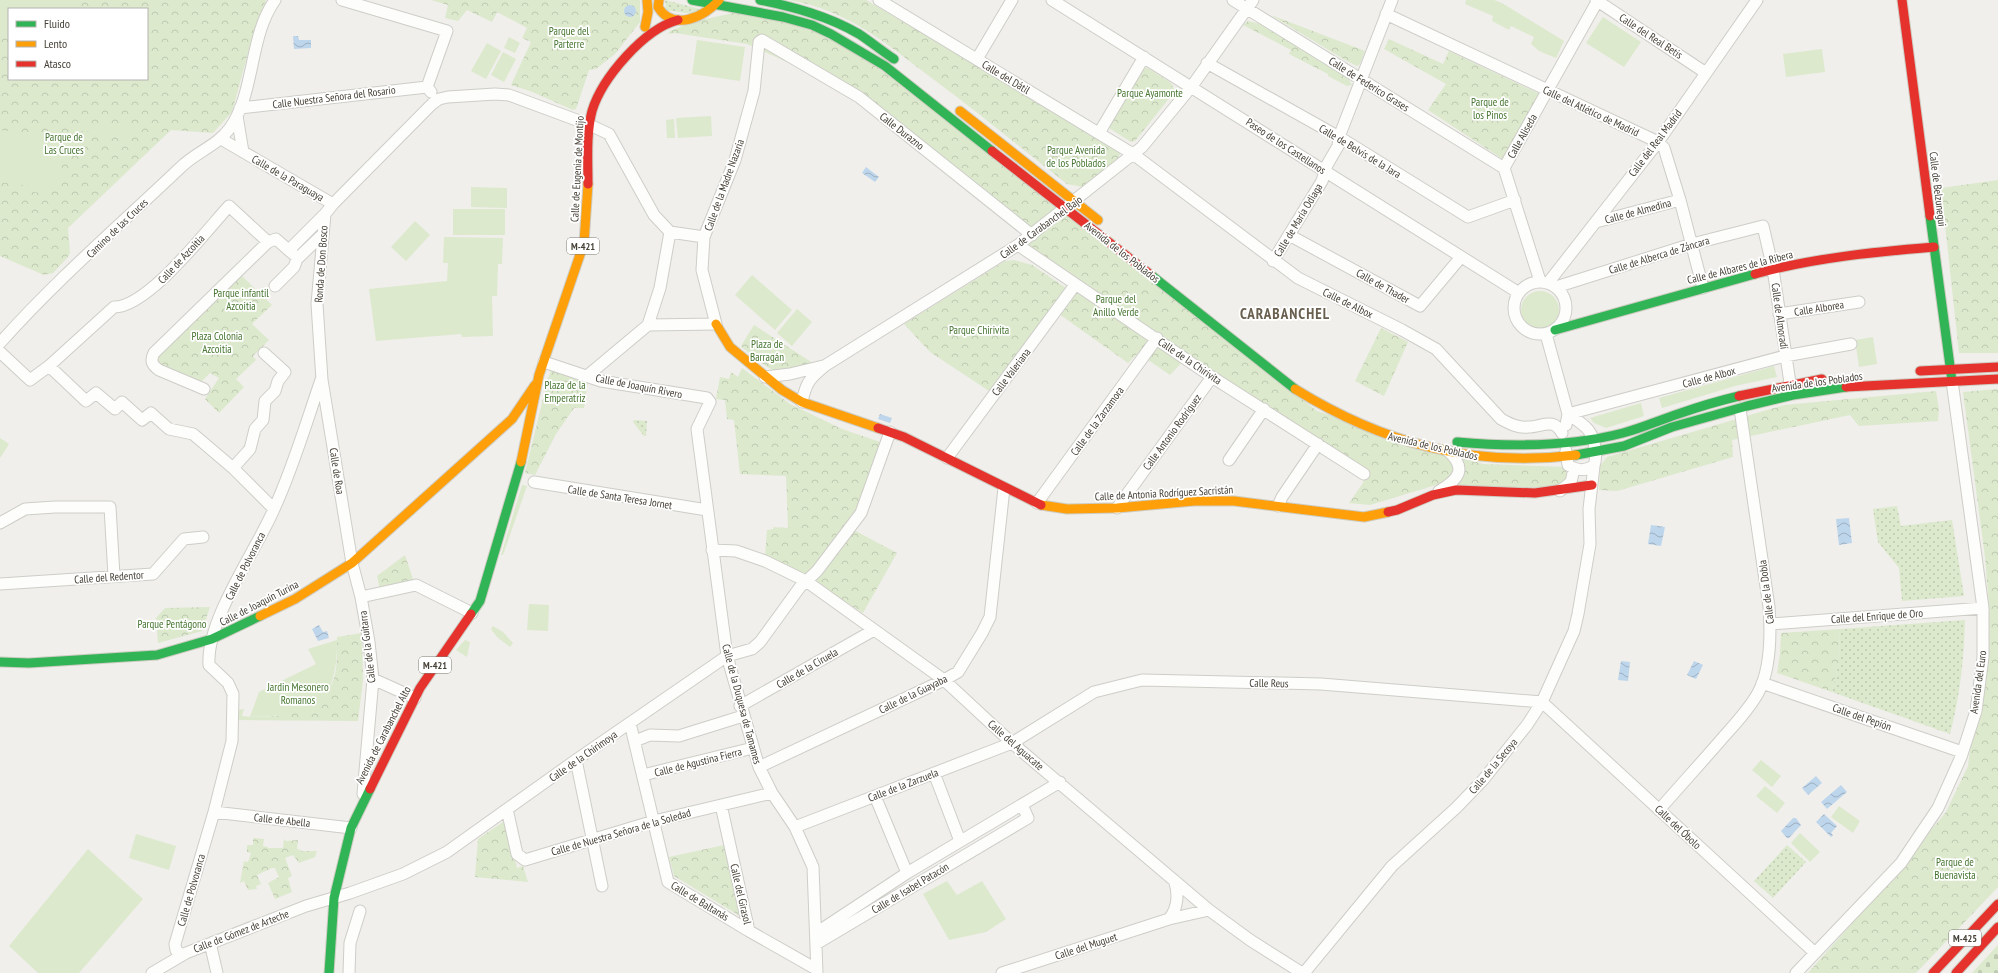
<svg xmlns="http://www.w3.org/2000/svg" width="1998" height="973" viewBox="0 0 1998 973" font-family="'PT Sans Narrow',sans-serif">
	<defs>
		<pattern id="grass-dots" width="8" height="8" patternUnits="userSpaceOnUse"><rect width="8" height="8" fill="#dce9cd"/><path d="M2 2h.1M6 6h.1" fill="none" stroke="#bec9b1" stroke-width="1.8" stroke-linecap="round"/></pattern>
		<pattern id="cemetery-stones" width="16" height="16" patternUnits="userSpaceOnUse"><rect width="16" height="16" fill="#dce9cd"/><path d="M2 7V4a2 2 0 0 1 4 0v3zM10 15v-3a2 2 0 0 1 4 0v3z" fill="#bec9b1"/></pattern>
		<pattern id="park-crowns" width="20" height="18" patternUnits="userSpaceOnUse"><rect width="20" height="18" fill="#dce9cd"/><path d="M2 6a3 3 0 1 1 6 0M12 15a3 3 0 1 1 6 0" fill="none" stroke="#bec9b1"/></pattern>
		<pattern id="water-waves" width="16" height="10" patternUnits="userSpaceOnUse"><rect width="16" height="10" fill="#bed6ec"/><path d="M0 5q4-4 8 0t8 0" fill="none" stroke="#9cafc0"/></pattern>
	</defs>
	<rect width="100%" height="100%" fill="#f0efeb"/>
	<path fill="url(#grass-dots)" d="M665,0l35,9 -7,5 -27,-4z
		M634,420l13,1 -1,15h-2l-11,-14z
		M1897,506l4,20 51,-6 12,76 -62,5 -3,-33 -21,-26 -5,-33z
		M1965,620c-1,39 -5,76 -15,114l-118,-42 7,-31 1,-32z
		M1787,845l19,17 -33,36 -19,-17z"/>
	<path fill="url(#cemetery-stones)" d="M1998,945v28h-26z"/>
	<path fill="url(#park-crowns)" fill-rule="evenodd" d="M0,0h266l-14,38 -20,74 -19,21 -42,-3 -103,98 2,25 -3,5 -14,15 -9,2 -44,-19zM9,9h138v70h-138z
		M431,0h209v22l-25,32 -19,15 -7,1 -13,39 -3,1 -43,-19 -19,-6 20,-43 -9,-4 5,-10 -30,-16 -5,10 -25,-12 -9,11 -13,-3 3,-13z
		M789,0h77l176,104 78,49 -1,4 -36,30 -16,-3c-45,-35 -88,-71 -134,-105 -48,-36 -83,-68 -144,-79z
		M737,12l77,16 73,46 430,337 166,53 82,3 3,10 -10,10 -87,1 -35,-3 -66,20 -21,-2 14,-20 3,-11 -178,-116 -18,19 -32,-22 -10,10 -69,-49 22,-28 -60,-43 7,-5 -168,-143 -113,-51 -72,-11 -7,1 2,-3 23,-9z
		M1271,15l94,36 -5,13 -3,2 -12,-6z
		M1248,21l13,3 87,54 4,7 -5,1 -19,-10v-2l-39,-20 2,-4 -48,-25z
		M1389,39l54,25 6,-13 91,43 -36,66 -76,-50 18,-26 -62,-35z
		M1145,68h3l23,15 4,8 -40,50 -4,1 -22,-14 -1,-4z
		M1998,180v173h-39l-18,-165z
		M1014,260l18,5 34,23 -77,103 -59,-39 -26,-28 101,-63z
		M241,275l31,30 -20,19 17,16 -16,16 3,4 -20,19 8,8 -25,26 -14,-14 14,-21 -9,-5 -11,11 -39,-18 -4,-5 1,-4z
		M754,325l65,42c-9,2 -19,6 -28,7 -17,2 -38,-17 -50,-28z
		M1381,328l27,14 -24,54 -29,-15z
		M742,368l48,36 52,25 44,15 -36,84 47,25 -34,60 -48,-31 -50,-25 2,-27 6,-1 1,-2 14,1 -2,-52 -46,-2 -6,-54 -7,-1 -2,-19 -9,-1 4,-22 9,2 2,-7 7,5z
		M554,370l34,10 -4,28h-10l-18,26 -21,41 -10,-2 23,-95 3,-7z
		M1998,389v498l-82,86h-108l77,-87 61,-74 22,-46 21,-159 -4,-50 -22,-165z
		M1936,391l3,18 -1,12 -79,5 -9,-11 -118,25 1,17 -116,34 -18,-1 1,-24 7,-9 177,-52z
		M405,555l9,27 -34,8 -3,-14z
		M210,607l-8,24 -44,12 -2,-25 9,-10z
		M1840,629l-1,32 -7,31 -55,-19 3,-19 1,-21z
		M362,633l1,47 -5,41 -125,-1 4,-10 7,-1 -2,7c29,4 78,-3 90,-33 6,-12 5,-32 5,-46z
		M506,820l11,48 6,-2 5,16 -53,-5 3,-38z
		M253,838l11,1 -1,7 5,1v1h15l1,-9 2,2 12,-1 -1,9 4,1v1h16l-2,6 -16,6 -6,-8 -8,3 7,18 -4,2 4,14 -17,7 -7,-16 11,-6 -4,-9h-3l-15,7 4,9 -5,2 1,3 -9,1 -4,-9 -4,2 4,-22 4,1 3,-9 -4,-1v-7h6z
		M724,845l16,71 -66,-40 -5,-19z"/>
	<path fill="#dce9cd" d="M0,0h82l-2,9h-71v27l-9,-1z
		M1466,0h28l8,3 62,38 -8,17 -17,-7 -8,-7 3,-7 -23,-11 -2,4 -17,-9 1,-5 -28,-12z
		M1603,17l38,25 -17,25 -38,-24z
		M509,37l11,6 -5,10 -11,-5z
		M697,40l48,7 -5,34 -48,-7z
		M487,43l14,8 -15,28 -15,-8z
		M1822,49l3,23 -39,5 -3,-23z
		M503,52l13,7 -12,23 -13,-7z
		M711,116l1,20 -34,2 -2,-20z
		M674,119l1,19h-8l-1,-18z
		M79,124l51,2 1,6 -5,1 -47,-2 -2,-2z
		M0,130l58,7 -1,8 5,-2 2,3 -4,37h-7l-1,6 -52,-7z
		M26,187l21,3 1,2 -8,1 -18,-3v-2z
		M471,187l36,1v20l-36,-1z
		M453,209h52v26h-52z
		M415,221l15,14 -24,26 -15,-14z
		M444,237l59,1 -1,26h-4l-1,32h-5l1,40 -31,1 -1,-3 -85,7 -7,-52 78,-8 1,-18h-5z
		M752,275l40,35 -17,20 -40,-35z
		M1521 310a19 19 0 1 1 38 0a19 19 0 1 1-38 0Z
		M797,309l15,13 -20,24 -15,-13z
		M1873,337l4,27 -18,3 -4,-27z
		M1774,366l3,11 -42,9 -73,22 -3,-10z
		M1641,403l3,13 -38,12 -12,-5 -4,-5z
		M0,438l9,6 -9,14z
		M522,485l5,1 -24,69h-2z
		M529,604l20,1 -1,26 -21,-1z
		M493,626l10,6 10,11 -3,4 -13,-10 -6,-8z
		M337,640c0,69 -25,75 -87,77l9,-25 57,-28 -8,-15z
		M465,640l5,2 -3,15 -11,-7z
		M1761,760l20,16 -9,11 -20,-17z
		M1765,786l20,17 -8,10 -21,-17z
		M1839,806l21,15 -7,12 -22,-16z
		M1800,833l20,19 -10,10 -19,-19z
		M136,834l40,12 -7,24 -40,-12z
		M88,849l55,50 -64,74h-41l-29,-27z
		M947,881l10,14 25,-14 24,38 -20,13 -37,8 -26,-46z"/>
	<path fill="url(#water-waves)" d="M624 11a6 6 0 1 1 12 0a6 6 0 1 1-12 0Z
		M293,36h5l1,4h12v8l-17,1z
		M866,167l13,10 -4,5 -13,-9z
		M880,414l12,4 -2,5 -12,-4z
		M1849,518l3,25 -13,2 -3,-26z
		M1651,525l14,2 -4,19 -13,-2z
		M319,625l4,7 4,-1 2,7 -11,3 -6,-12z
		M1621,661l9,1 -2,19 -10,-1z
		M1694,661l9,4 -7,14 -9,-4z
		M1816,776l6,7 -14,12 -6,-7z
		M1841,785l6,7 -20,17 -6,-7z
		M1824,814l13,12 -6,7 2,2 -2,2 -15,-15z
		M1793,818h3l5,7 -12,13h-2l-6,-7z"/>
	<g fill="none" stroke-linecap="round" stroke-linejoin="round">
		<g stroke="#cecdc8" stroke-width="13">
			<path id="street" d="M342,0l105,31 -20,56 4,5
				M879,0l254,154 165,124 104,52 34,19 65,70c9,5 17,9 27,8 14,0 25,-10 34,6
				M1052,0l467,293
				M1233,0l271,168
				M1596,0l110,73
				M1386,14l272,128 6,6 16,52 23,88
				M977,59l35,-59
				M1207,63l132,74 129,80 47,-17
				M240,108l187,-21
				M237,116l6,36
				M1099,133l45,-76
				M221,139l112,65
				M1596,222l84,-22
				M670,232l34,5
				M1289,235l131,71 41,-49
				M268,242l8,-3 17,15
				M1018,245l194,132 152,97
				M289,250l36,-36
				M1273,261l49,-80 5,-16 11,-19 1,-9 53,-137
				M1540,281l-36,-113 94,-168
				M1514 308a26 26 0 1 1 52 0a26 26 0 1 1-52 0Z
				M1548,283l110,-141 99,-142
				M275,286l19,-19 3,-8 25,-24
				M1556,287l136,-43 71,-18 10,43 17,114
				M1779,314l80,-12
				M648,325l68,-1 -14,-54 2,-33 31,-77 19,-69 5,-49 3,-2 97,57 173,138
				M1546,334l22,80 -2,11
				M0,343c55,-62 120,-118 181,-176 15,-15 36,-21 49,-39 25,-35 19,-92 45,-128
				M0,352l30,28 19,-14 37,35 10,-8 19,16 7,-7 20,18 9,-7 18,16 24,5 40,34 41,41
				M544,362l57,19 106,17 3,4 -13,27 30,227 32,111 13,26 23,34 18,40 4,106
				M49,366l65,-59c34,0 92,-76 115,-101l39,36 -114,111c-4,8 -2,12 5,17l45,19
				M587,376l61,-51 12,-37 10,-56
				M765,377l25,-3 33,-8
				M802,402c4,-20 8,-24 24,-37l192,-120 124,-98 50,-61 61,-86
				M1568,414l217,-58 66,-12
				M1566,451l2,14c10,6 16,6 26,1
				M947,458l128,-173
				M1229,460l35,-51
				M233,468l17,-19 5,-20 8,-9 2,-19 10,-10 3,-10 7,-9 -21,-19
				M534,482l173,28
				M1439,491c19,-11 29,-22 9,-40
				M1560,491l11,-9 3,-13
				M1037,503l120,-165
				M1278,506l4,-9 36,-53
				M1117,508l95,-131
				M0,523l25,-14 30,-2h55l4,69
				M712,550l24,1 29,10 41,20 138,99 68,63 197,167 41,30 52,33
				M0,584l153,-10 31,-35 19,-2
				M361,597l55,-12 56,28
				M1771,624l212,-16
				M373,679l42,19
				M1762,683l200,69
				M1542,702l272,250
				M740,706l134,-76
				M630,723l38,159 81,49
				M635,741l15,-6 29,1 64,-20
				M576,760l26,126
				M759,767l185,-87 14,-8 24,-39 8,-16 14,-129
				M934,773l26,68
				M643,775l110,-27
				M363,794l10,-115 -4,-37 -8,-45 -9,-34 -30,-183 -5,-76 8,-90 8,-10 99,-100 7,-5 9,-2 47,-3 14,1 81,30 19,9 45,81 16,17
				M875,796l32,77
				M721,805l28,126 67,38
				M507,809l10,45 8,6 129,-39 118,-28
				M1659,810c20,-23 41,-46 61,-69 13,-15 28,-30 38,-48 13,-24 13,-59 11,-86l-29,-198
				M214,812l137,16
				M795,827l217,-84 82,-51 48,-12 179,4 221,18
				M1169,919c9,-11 10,-26 5,-39
				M816,933l91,-60 153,-91
				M213,942l-2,5 6,26
				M816,944l212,-126 -6,-13
				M181,955l-5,-5 -1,-6 39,-132 18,-71 1,-47 -5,-11 -19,-18c-3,-45 47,-114 65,-156 19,-41 32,-86 47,-129
				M152,973l34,-20 120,-47 44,-13 53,-19 44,-22 129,-92 151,-104 25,-7 8,-7 40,-55 17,-16 44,-58 29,-81
				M349,973l1,-30 10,-32
				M1002,973l167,-54 40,-9
				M1304,973l88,-107 64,-58 27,-28 44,-55 15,-23 32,-71 4,-17 12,-70 -1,-35 5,-43c2,-6 2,-10 1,-16 -1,-20 -11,-25 -27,-36
				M1796,973l105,-110 37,-55 23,-51 15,-46 7,-54v-49l-31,-227"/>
		</g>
		<g stroke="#ceccc2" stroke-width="11">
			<path id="fast" d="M692,0l91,17 29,8 19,9 54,32 107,85
				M760,0c34,7 68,16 99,34 12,8 23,17 35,25
				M1930,216l22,165
				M1151,275l144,114
				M1555,330l200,-56
				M1457,442c56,5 112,5 166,-9 19,-5 37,-13 55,-19 20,-7 40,-13 61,-18
				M1576,455l48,-9 48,-19 75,-21 46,-11 53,-8
				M471,614l9,-13 41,-139
				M0,662l29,1 128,-8 55,-16 48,-23
				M329,973l5,-75 17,-70 19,-39"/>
		</g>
		<g stroke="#ceccc2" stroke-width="11">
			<path id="slow" d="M659,0l-1,7c15,25 47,10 61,-7
				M645,27l3,-15 -1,-12
				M960,111l138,109
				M716,324l14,23 52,43 20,12 76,26
				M1295,389c87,54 178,79 281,66
				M521,462l18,-87 45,-132 4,-59
				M1041,505l26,4 50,-1 77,-7h40l130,16 24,-5
				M260,616l35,-17 57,-36 160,-144 23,-34"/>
		</g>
		<g stroke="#ceccc2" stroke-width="11">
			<path id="jam" d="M1902,0l28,216
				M992,151l159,124
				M588,184c0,-23 -2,-50 4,-73 10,-33 52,-82 86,-91
				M1755,274c58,-16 119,-22 179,-27
				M1920,371l78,-4
				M1846,387l152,-8
				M1739,396l83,-17
				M878,428l26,9 137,68
				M1388,512l9,-2 36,-15 23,-5 79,3 57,-8
				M370,789l50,-101 51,-74
				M1933,973l65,-69
				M1956,973l42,-46"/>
		</g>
		<use href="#street" stroke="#fdfdfc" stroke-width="11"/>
		<use href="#fast" stroke="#30b455" stroke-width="9"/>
		<use href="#slow" stroke="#ff9f0a" stroke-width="9"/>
		<use href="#jam" stroke="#e5322d" stroke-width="9"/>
	</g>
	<g text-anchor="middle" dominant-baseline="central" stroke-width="3.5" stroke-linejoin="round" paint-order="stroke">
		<g fill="#fff" stroke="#7e7a73" stroke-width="1">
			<rect x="567" y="238" width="32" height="16" rx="3"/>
			<rect x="419" y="657" width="32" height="16" rx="3"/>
			<rect x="1949" y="930" width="32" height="16" rx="3"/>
		</g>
		<g font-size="10" font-weight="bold" fill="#464137">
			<text x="583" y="246">M-421</text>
			<text x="435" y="665">M-421</text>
			<text x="1965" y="938">M-425</text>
		</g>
		<g font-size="11" fill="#44742e" stroke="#fff">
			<text x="569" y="31">Parque del<tspan x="569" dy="13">Parterre</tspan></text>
			<text x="1150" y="93">Parque Ayamonte</text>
			<text x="1490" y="102">Parque de<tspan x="1490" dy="13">los Pinos</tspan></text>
			<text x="64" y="137">Parque de<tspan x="64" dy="13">Las Cruces</tspan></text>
			<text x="1076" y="150">Parque Avenida<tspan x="1076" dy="13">de los Poblados</tspan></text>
			<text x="241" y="293">Parque infantil<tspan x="241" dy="13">Azcoitia</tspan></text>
			<text x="1116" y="299">Parque del<tspan x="1116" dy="13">Anillo Verde</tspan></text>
			<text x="979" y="330">Parque Chirivita</text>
			<text x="217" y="336">Plaza Colonia<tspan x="217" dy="13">Azcoitia</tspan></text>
			<text x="767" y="344">Plaza de<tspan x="767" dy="13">Barragán</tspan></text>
			<text x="565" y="385">Plaza de la<tspan x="565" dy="13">Emperatriz</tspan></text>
			<text x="172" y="624">Parque Pentágono</text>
			<text x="298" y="687">Jardin Mesonero<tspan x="298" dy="13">Romanos</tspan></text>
			<text x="1955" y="862">Parque de<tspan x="1955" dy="13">Buenavista</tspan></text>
		</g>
		<g font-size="11" fill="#464137" stroke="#fff">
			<text transform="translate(1651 36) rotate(33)">Calle del Real Betis</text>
			<text transform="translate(1006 77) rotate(31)">Calle del Dátil</text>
			<text transform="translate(1369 84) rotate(32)">Calle de Federico Grases</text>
			<text transform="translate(334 97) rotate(-7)">Calle Nuestra Señora del Rosario</text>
			<text transform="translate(1591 111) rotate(25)">Calle del Atlético de Madrid</text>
			<text transform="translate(902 131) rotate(38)">Calle Durazno</text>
			<text transform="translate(1522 136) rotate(-61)">Calle Aliseda</text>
			<text transform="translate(1655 143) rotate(-53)">Calle del Real Madrid</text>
			<text transform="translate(1286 146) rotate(33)">Paseo de los Castellanos</text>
			<text transform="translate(1360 151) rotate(31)">Calle de Belvís de la Jara</text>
			<text transform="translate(577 169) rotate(-87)">Calle de Eugenia de Montijo</text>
			<text transform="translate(288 178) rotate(30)">Calle de la Paraguaya</text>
			<text transform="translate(724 185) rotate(-70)">Calle de la Madre Nazaria</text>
			<text transform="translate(1938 189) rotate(83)">Calle de Belzunegui</text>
			<text transform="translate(1638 211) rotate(-15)">Calle de Almedina</text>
			<text transform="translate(1298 220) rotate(-59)">Calle de María Odiaga</text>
			<text transform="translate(1041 227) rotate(-36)">Calle de Carabanchel Bajo</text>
			<text transform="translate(117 228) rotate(-44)">Camino de las Cruces</text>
			<text transform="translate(1122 252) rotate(38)">Avenida de los Poblados</text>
			<text transform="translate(1659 255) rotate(-17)">Calle de Alberca de Záncara</text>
			<text transform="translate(181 259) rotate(-47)">Calle de Azcoitia</text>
			<text transform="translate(321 264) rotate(-86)">Ronda de Don Bosco</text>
			<text transform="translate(1740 267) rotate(-14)">Calle de Albares de la Ribera</text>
			<text transform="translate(1383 286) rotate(29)">Calle de Thader</text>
			<text transform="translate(1348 303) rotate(26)">Calle de Albox</text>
			<text transform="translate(1819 308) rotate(-9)">Calle Alborea</text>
			<text transform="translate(1780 316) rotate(82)">Calle de Almoradí</text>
			<text transform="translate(1190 361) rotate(34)">Calle de la Chirivita</text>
			<text transform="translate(1011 372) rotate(-53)">Calle Valeriana</text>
			<text transform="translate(1709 377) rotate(-15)">Calle de Albox</text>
			<text transform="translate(1817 382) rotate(-8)">Avenida de los Poblados</text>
			<text transform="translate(639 386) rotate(11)">Calle de Joaquín Rivero</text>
			<text transform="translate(1097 421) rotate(-54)">Calle de la Zarzamora</text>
			<text transform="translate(1172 432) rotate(-54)">Calle Antonio Rodríguez</text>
			<text transform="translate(1433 446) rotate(13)">Avenida de los Poblados</text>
			<text transform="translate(337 471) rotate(81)">Calle de Roa</text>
			<text transform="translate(1164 493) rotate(-3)">Calle de Antonia Rodríguez Sacristán</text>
			<text transform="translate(620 497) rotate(9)">Calle de Santa Teresa Jornet</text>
			<text transform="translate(245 566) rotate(-63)">Calle de Polvoranca</text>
			<text transform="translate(109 577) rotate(-4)">Calle del Redentor</text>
			<text transform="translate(1766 592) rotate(-97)">Calle de la Dobla</text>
			<text transform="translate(259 603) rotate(-27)">Calle de Joaquín Turina</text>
			<text transform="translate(1877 616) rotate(-4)">Calle del Enrique de Oro</text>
			<text transform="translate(367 647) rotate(-97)">Calle de la Guitarra</text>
			<text transform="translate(807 668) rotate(-30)">Calle de la Ciruela</text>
			<text transform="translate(1978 682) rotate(-82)">Avenida del Euro</text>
			<text transform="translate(1269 683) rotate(1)">Calle Reus</text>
			<text transform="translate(913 694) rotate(-26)">Calle de la Guayaba</text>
			<text transform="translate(742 704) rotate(75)">Calle de la Duquesa de Tamames</text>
			<text transform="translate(1862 717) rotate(19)">Calle del Pepión</text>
			<text transform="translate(383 735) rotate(-63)">Avenida de Carabanchel Alto</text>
			<text transform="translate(1016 745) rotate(41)">Calle del Aguacate</text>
			<text transform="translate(583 756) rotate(-35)">Calle de la Chirimoya</text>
			<text transform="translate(698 762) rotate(-14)">Calle de Agustina Fierra</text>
			<text transform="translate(1493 766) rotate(-50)">Calle de la Secoya</text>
			<text transform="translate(903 785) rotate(-21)">Calle de la Zarzuela</text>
			<text transform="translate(282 820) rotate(6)">Calle de Abella</text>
			<text transform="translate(1678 827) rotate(43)">Calle del Óbolo</text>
			<text transform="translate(621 832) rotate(-16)">Calle de Nuestra Señora de la Soledad</text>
			<text transform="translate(910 888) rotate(-31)">Calle de Isabel Patacón</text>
			<text transform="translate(191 890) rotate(-74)">Calle de Polvoranca</text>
			<text transform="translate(741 894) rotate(77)">Calle del Girasol</text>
			<text transform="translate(700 901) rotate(31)">Calle de Baltanás</text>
			<text transform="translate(241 931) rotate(-21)">Calle de Gómez de Arteche</text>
			<text transform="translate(1086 946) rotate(-18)">Calle del Muguet</text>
		</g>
		<g font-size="15" font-weight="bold" letter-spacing="1" fill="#685f4f" stroke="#fff">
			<text x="1285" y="313">CARABANCHEL</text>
		</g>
	</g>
	<rect x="8" y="8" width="140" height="72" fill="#ffffff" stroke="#b5b3af"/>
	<rect x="16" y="21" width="20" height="6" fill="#30b455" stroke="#b5b3af"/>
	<text x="44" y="28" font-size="12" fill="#464137">Fluido</text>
	<rect x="16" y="41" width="20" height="6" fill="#ff9f0a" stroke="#b5b3af"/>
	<text x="44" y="48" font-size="12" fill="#464137">Lento</text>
	<rect x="16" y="61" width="20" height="6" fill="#e5322d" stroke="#b5b3af"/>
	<text x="44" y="68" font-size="12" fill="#464137">Atasco</text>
</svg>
